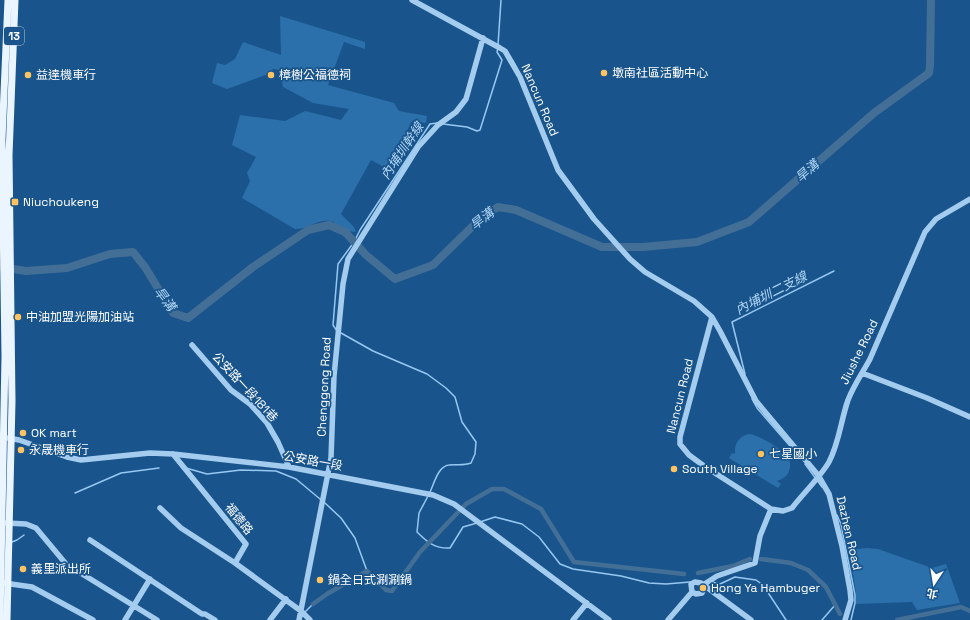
<svg xmlns="http://www.w3.org/2000/svg" width="970" height="620" viewBox="0 0 970 620" font-family="'Space Grotesk','Noto Sans TC',sans-serif">
	<rect width="100%" height="100%" fill="#19558c"/>
	<path fill="#2b6fab" d="M280,16l85,26v7l-21,-7 -16,43 66,18 5,8 28,5 -1,7 -15,-1 -5,11 1,18 -14,21 -22,-12 -30,54 13,13 2,5 -19,-2 -3,-8c-17,-5 -23,8 -39,7l-53,-31 8,-17 -3,-8 9,-16 -24,-12 8,-30 45,6 20,-10 36,9 8,-11 -36,-6 -30,-16 -3,-17 -7,-1 -2,4 -44,16 -15,-6 5,-20 8,2 10,-6 8,-17 38,13z
		M749,434c10,1 35,16 40,25 2,4 1,9 0,12 -2,6 -7,8 -12,10l4,3 -3,4 -49,-30 3,-5 3,1c-1,-10 4,-18 14,-20z
		M867,548l11,1 54,19 14,-4 14,39 -43,7 -5,-8 -56,2v-11l-7,-43z"/>
	<g fill="none" stroke-linecap="round" stroke-linejoin="round">
		<path stroke="#97c8f1" stroke-width="1.5" d="M498,45l3,-45
			M443,124l24,3 10,4 3,-1 22,-70 -5,-8 1,-4
			M337,331l-4,-6 5,-61 16,-22 6,-12 70,-106 7,-1
			M341,333l32,18 54,23 19,14 9,9 7,25 14,20 -1,12 -4,9c-8,3 -14,1 -22,2 -11,1 -15,19 -19,27
			M745,374l-13,-52 102,-51
			M752,399l5,9 39,45
			M805,464l17,23
			M186,468l21,6 34,-4 35,1 20,8 24,20
			M75,493l46,-20 38,-5
			M428,496l-9,17 -2,19c10,10 18,17 33,16l13,-21 14,-4
			M325,503l16,15 14,20 12,33
			M837,515l4,9 14,71v8l-4,17
			M480,522l15,-5 27,7 17,13 21,27 13,5 48,7 28,7 17,1 24,-2
			M12,542l5,-2 7,-5
			M712,582l8,2 15,-7 21,3 7,5 23,35
			M305,612l8,-8
			M822,620l13,-15"/>
		<path stroke="#436f96" stroke-width="4.5" d="M761,559l30,4 17,7 18,17 14,27
			M698,573l35,-7 17,-7
			M313,604l14,-10 40,-23 19,19 6,1 28,-39 46,-48 26,-15h12l37,20 33,53 110,12
			M897,620l64,-13 9,4"/>
		<path stroke="#436f96" stroke-width="8" d="M0,267l26,4 41,-3 43,-14 23,-2 12,15 28,46 15,5 65,-51 55,-37 21,-5 16,7 21,23 29,24 38,-14 48,-47 17,-11 18,3 86,37h41l54,-5 52,-20 125,-109 55,-40 1,-7 1,-66"/>
		<path stroke="#a4ccee" stroke-width="5.5" d="M412,0l88,48 5,3 7,12 8,14 38,93 36,49 36,40 15,13 49,29 18,16 -32,120v7l9,11 15,11 67,43 -11,27 -5,27 -38,13 -14,9
			M712,317l8,14 36,70 62,74 11,19 13,52 8,44 1,10 -6,20
			M192,345l39,45 19,14 17,19 11,19 11,25
			M862,373l65,25 43,19
			M8,438l11,2 48,17 14,3 69,-7 23,1 116,13 144,28 21,9 155,116
			M173,454l73,90 -11,19 66,48 9,9
			M160,508l21,20 54,35
			M771,509l12,2 9,-3c10,-13 29,-32 37,-46 10,-19 12,-42 19,-62 6,-15 15,-28 22,-41l55,-127 11,-13 34,-20
			M6,523l20,1 10,4 30,36 91,56
			M90,540l112,74h3l10,6
			M4,583l28,4 61,33
			M692,592l-1,-8 4,-2 6,1 50,37
			M692,592l4,2 6,-1 2,-5 -1,-3
			M125,620l25,-41
			M270,620l16,-21
			M299,620l32,-162 3,-82 9,-92 5,-25 70,-112 20,-22 18,-13 10,-13 17,-61
			M573,620l14,-17
			M668,620l24,-28"/>
		<path stroke="#ebf5ff" stroke-width="7" d="M0,620l5,-264 -3,-217 6,-139
			M7,620l5,-219 -3,-246 6,-155"/>
	</g>
	<g fill="#ffc461" stroke="#19558c" stroke-width="1.5">
		<circle cx="604" cy="73" r="4"/>
		<circle cx="28" cy="75" r="4"/>
		<circle cx="271" cy="75" r="4"/>
		<rect x="11" y="198" width="8" height="8" rx="2"/>
		<circle cx="18" cy="317" r="4"/>
		<circle cx="23" cy="433" r="4"/>
		<circle cx="21" cy="450" r="4"/>
		<circle cx="761" cy="454" r="4"/>
		<circle cx="674" cy="469" r="4"/>
		<circle cx="23" cy="569" r="4"/>
		<circle cx="320" cy="580" r="4"/>
		<circle cx="703" cy="588" r="4"/>
	</g>
	<g text-anchor="middle" dominant-baseline="central" stroke-width="3.5" stroke-linejoin="round" paint-order="stroke">
		<rect fill="#19558c" stroke="#baccdc" stroke-width="1" x="4" y="27" width="20" height="18" rx="3"/>
		<g font-size="11" font-weight="bold" fill="#fff">
			<text x="14" y="36">13</text>
		</g>
		<g font-size="12" fill="#fff" stroke="#19558c" text-anchor="start">
			<text x="612" y="73">墩南社區活動中心</text>
			<text x="36" y="75">益達機車行</text>
			<text x="279" y="75">樟樹公福德祠</text>
			<text x="23" y="202">Niuchoukeng</text>
			<text x="26" y="317">中油加盟光陽加油站</text>
			<text x="31" y="433">OK mart</text>
			<text x="29" y="450">永晟機車行</text>
			<text x="769" y="454">七星國小</text>
			<text x="682" y="469">South Village</text>
			<text x="31" y="569">義里派出所</text>
			<text x="328" y="580">鍋全日式涮涮鍋</text>
			<text x="711" y="588">Hong Ya Hambuger</text>
		</g>
		<g font-size="12" fill="#fff" stroke="#19558c">
			<text transform="translate(540 100) rotate(67)">Nancun Road</text>
			<text transform="translate(859 352) rotate(-64)">Jiushe Road</text>
			<text transform="translate(245 387) rotate(47)">公安路一段181巷</text>
			<text transform="translate(324 387) rotate(-87)">Chenggong Road</text>
			<text transform="translate(680 396) rotate(-76)">Nancun Road</text>
			<text transform="translate(313 461) rotate(10)">公安路一段</text>
			<text transform="translate(239 519) rotate(51)">福德路</text>
			<text transform="translate(849 533) rotate(77)">Dazhen Road</text>
		</g>
		<g font-size="13" font-style="italic" fill="#b0d6f5" stroke="#19558c">
			<text transform="translate(402 151) rotate(-56)">內埔圳幹線</text>
			<text transform="translate(807 171) rotate(-41)">旱溝</text>
			<text transform="translate(482 219) rotate(-38)">旱溝</text>
			<text transform="translate(771 293) rotate(-27)">內埔圳二支線</text>
			<text transform="translate(165 299) rotate(53)">旱溝</text>
		</g>
	</g>
	<g transform="translate(934 584) rotate(192)" stroke="#19558c" stroke-width="3" paint-order="stroke">
	<path d="M0-3L7 15L0 10L-7 15Z" fill="#ffffff"/>
	<text y="-6" font-size="11" font-weight="bold" text-anchor="middle" fill="#ffffff">北</text>
	</g>
</svg>
